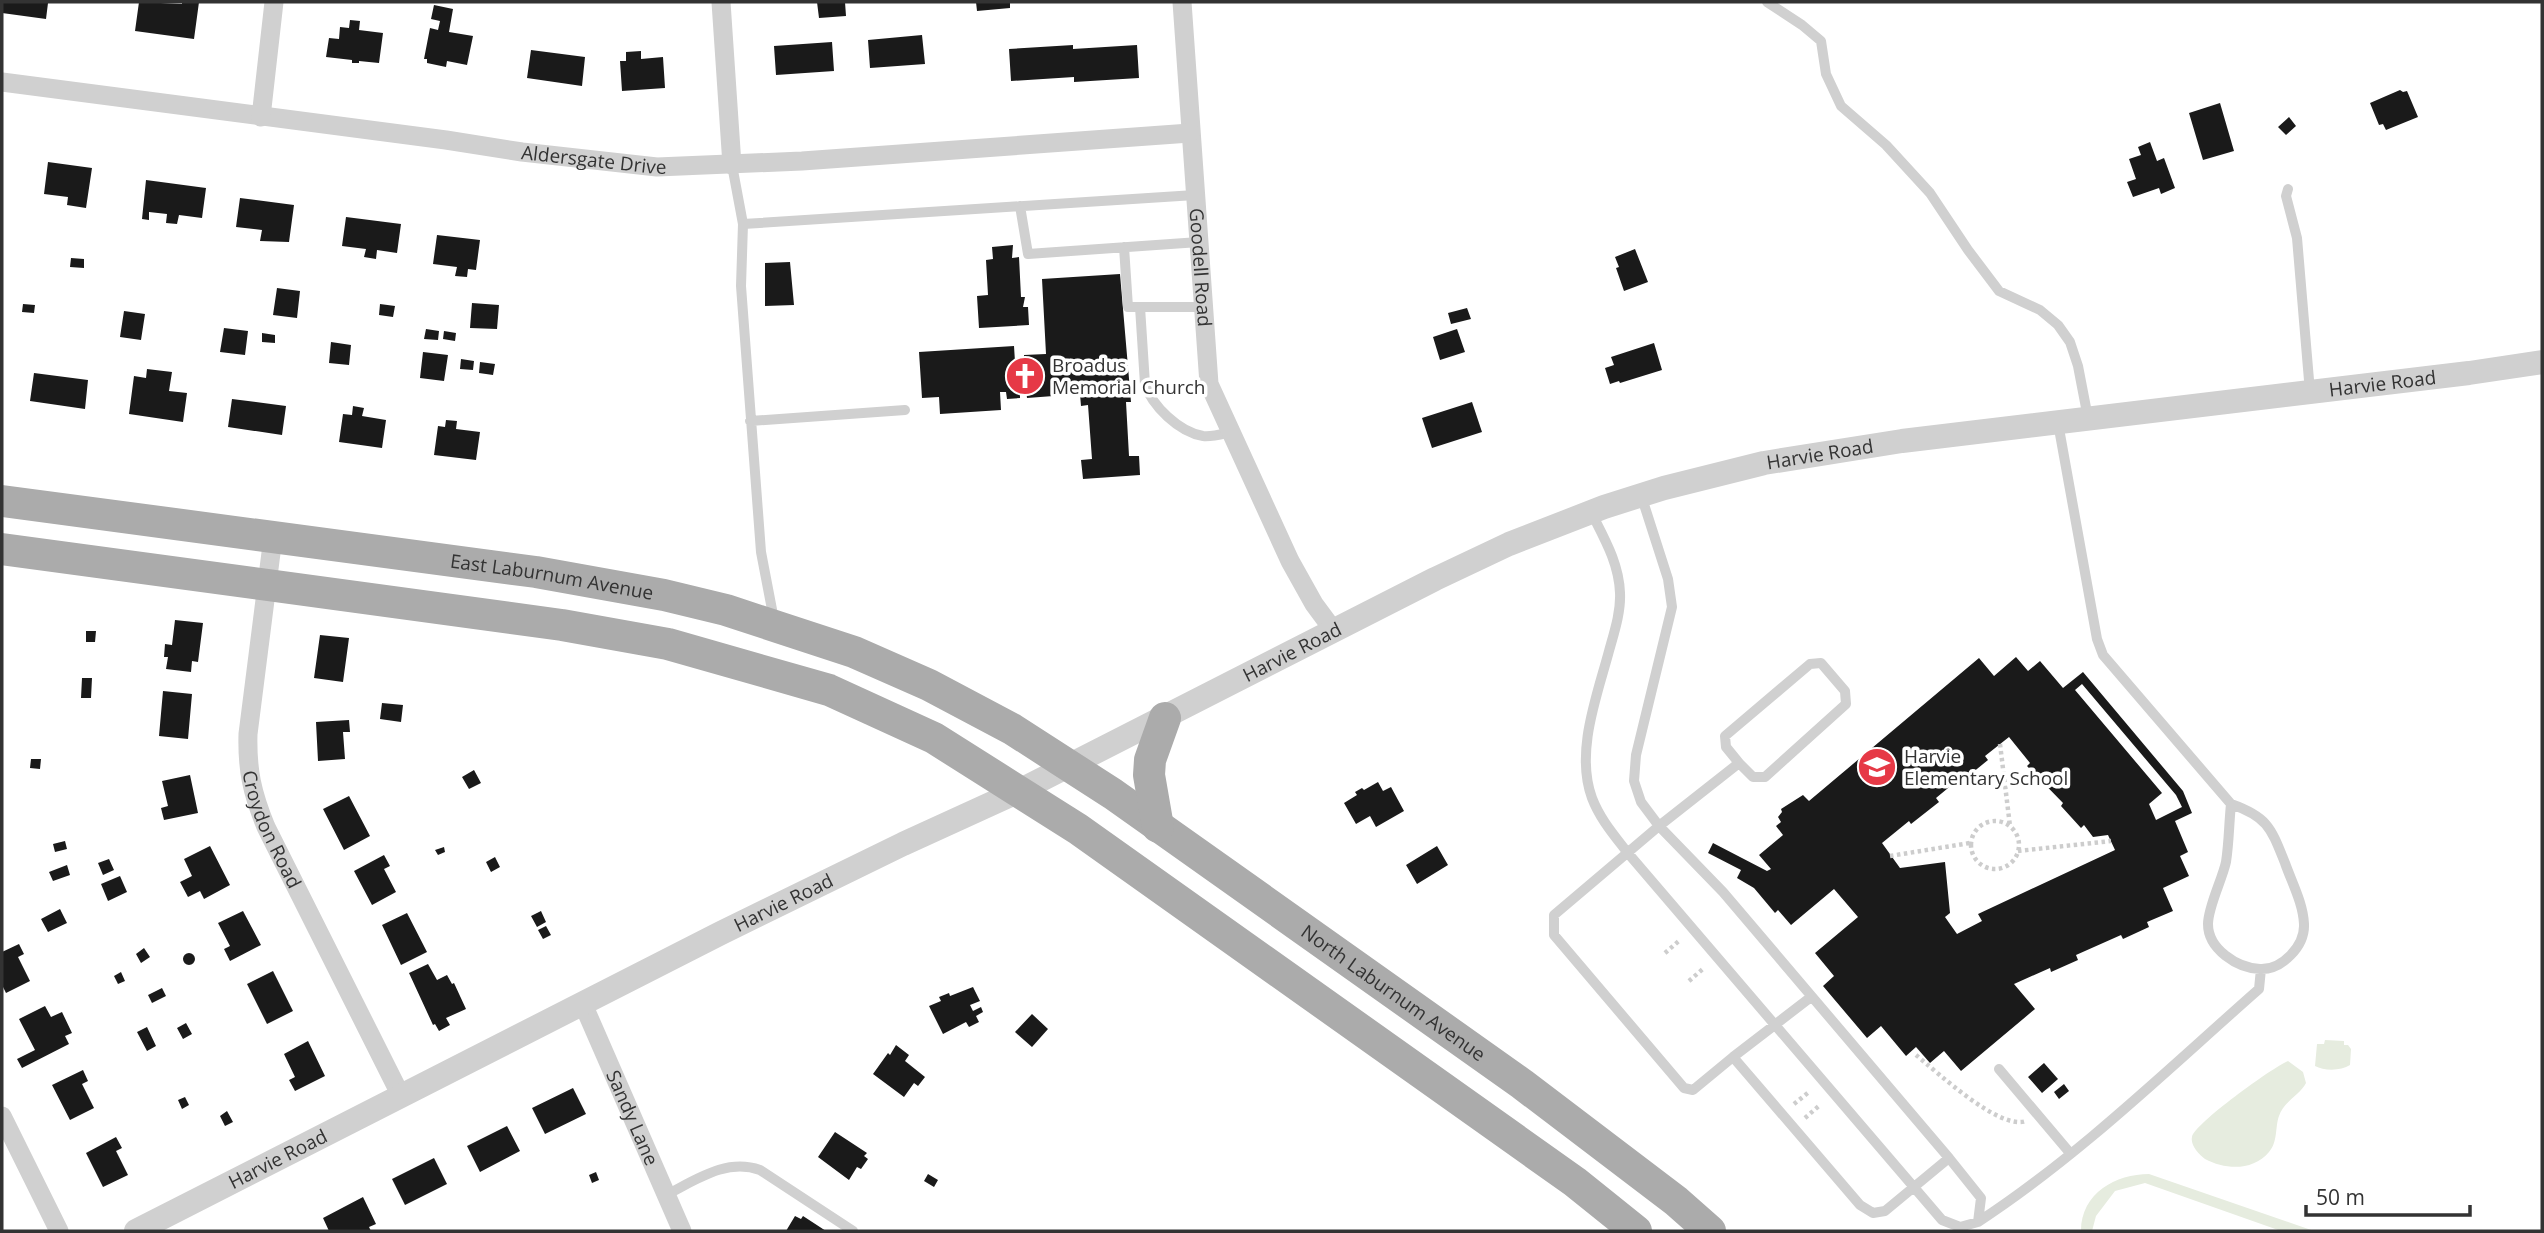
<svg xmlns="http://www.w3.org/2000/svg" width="2544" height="1233" viewBox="0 0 2544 1233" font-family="'Open Sans',sans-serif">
	<rect width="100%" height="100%" fill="#fff"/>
	<path fill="#e6ecdf" d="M2325,1040l19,1v4h4l3,4 -1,16c-9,6 -26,6 -35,1l2,-22h7z
		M2288,1061l15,11 3,11c-6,12 -22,18 -27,33 -4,11 -1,26 -10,36 -16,19 -43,18 -64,7 -6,-4 -15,-14 -13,-22 2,-13 81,-70 96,-76z
		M2149,1174l165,57h-33l-136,-48 -30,8 -19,25 -4,15h-11c0,-38 35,-57 68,-57z"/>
	<path fill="#1a1a1a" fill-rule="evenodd" d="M2,2l46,1 -2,16 -44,-6z
		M139,2l43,2v-2h17l-5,37 -59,-8z
		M817,2h28l1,14 -27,2z
		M976,2h34v6l-33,3z
		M434,5l19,4 -4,23 24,4 -6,29 -20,-4 -1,6 -19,-4v-4h-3l6,-31 8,2 2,-9 -9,-2z
		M350,20l10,1 -1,9 24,3 -4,30 -20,-2v2h-7v-3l-26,-3 3,-19 10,1 1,-12 9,1z
		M922,35l3,29 -55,4 -2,-28z
		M832,42l2,29 -58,4 -2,-29z
		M1073,45v4l64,-4 2,33 -65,4v-5l-63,4 -2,-32z
		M531,50l54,7 -3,29 -55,-8z
		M641,51v8l22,-2 2,31 -43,3 -2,-30h6v-9z
		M2400,90l3,2 4,-1 11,26 -32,13 -3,-6 -4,1 -9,-22z
		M2220,103l14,48 -31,9 -14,-47z
		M2289,117l7,9 -10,9 -8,-8z
		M2150,142l7,19 7,-3 11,30 -14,6 -2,-6 -26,9 -6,-15 9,-3 -7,-20 12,-4 -3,-8z
		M48,162l44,6 -6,40 -19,-3 1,-8 -24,-3z
		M146,180l60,8 -4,30 -23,-3 -2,9 -11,-1 1,-9 -18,-2v8l-7,-1z
		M240,198l54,7 -5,37 -29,-1 2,-11 -26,-3z
		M346,217l55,7 -4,29 -20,-3 -1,9 -12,-2 2,-8 -24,-3z
		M437,235l43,5 -4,30 -8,-1 -1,8 -12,-1 2,-9 -24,-3z
		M1013,245l-1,13 7,-1 2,40h4l-2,10h5l1,18 -50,3 -2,-32 11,-1 -2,-35 7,-1 -1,-12z
		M1635,249l13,33 -24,9 -8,-23 3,-1 -4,-10z
		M71,258l13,1v9l-14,-1z
		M790,262l4,43 -29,1v-43z
		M1120,274l11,128h-5l3,54h10l1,19 -57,4 -2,-19 11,-1 -4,-54 -7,1 -1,-12 -53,4 -1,-9 -6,1v8l-13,1 -1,-7h-6l1,18 -61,4 -1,-17 -17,1 -3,-46 95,-6 1,16h9v-7l22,-1 -4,-75z
		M277,288l23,3 -3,27 -24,-3z
		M472,303l27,2 -2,24 -27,-1z
		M23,304l12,1 -1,8 -12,-1z
		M380,304l15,2 -2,11 -14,-2z
		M1467,308l4,11 -20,5 -3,-11z
		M124,311l21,3 -4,26 -21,-3z
		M224,328l24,3 -3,24 -25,-3z
		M426,329l13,2 -1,9 -14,-1z
		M1457,329l8,23 -25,8 -7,-23z
		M444,331l12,2 -1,8 -12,-2z
		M262,333l13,2v8l-13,-1z
		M331,342l20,3 -2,20 -20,-2z
		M1654,343l8,27 -42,13 -1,-2 -9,3 -5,-16 9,-3 -3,-8z
		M423,352l25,3 -4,26 -24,-3z
		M461,359l13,2 -1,9 -13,-1z
		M480,362l15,2 -2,11 -14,-2z
		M147,369l25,3 -3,19 18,2 -4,29 -54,-8 5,-38 12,2z
		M34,373l54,7 -3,29 -55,-8z
		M232,399l54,7 -4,29 -54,-8z
		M1472,402l10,30 -50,16 -10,-30z
		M353,406l11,2 -2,8 24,4 -4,28 -43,-6 4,-28 9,1z
		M446,420l11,1 -1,8 24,3 -4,28 -42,-5 4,-29 7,1z
		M175,620l28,3 -5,39 -6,-1 -1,11 -25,-3 2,-12h-4l1,-13 7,1z
		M86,631h10l-1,11h-9z
		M320,635l29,3 -6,44 -29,-4z
		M2016,657l12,14 12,-10 23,27 20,-16 100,119 9,22 -17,8 13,31 -8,4 9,20 -26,12 10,23 -26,11 2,5 -26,12 -2,-4 -45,20 2,5 -27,12 -1,-4 -36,16 21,25 -74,62 -17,-20 -14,12 -14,-16 -10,9 -25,-30 -14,12 -44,-52 11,-10 -19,-23 43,-36 -24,-28 -43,36 -13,-15 -3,3 -21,-25 -17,-10 4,-8 -33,-17 5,-10 54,28 4,-2 -12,-14 24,-20 -7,-9 5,-4 -3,-5 4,-5 -1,-3 22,-14 6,6 170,-143 15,18zM2082,684l94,111 6,12 -26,13 -7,-16 13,-11 -87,-103zM2009,737l21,26 -3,3 36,37 -2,3 20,22 3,-3 9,12 15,-2 7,15 -137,64 4,7 -25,13 -12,-17 5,-4 -5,-51 -45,6 -18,-25 27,-22 2,3 28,-22 -3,-4 23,-19 2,3 27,-22 -3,-4z
		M82,678h10l-1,20h-10z
		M163,691l29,3 -4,45 -29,-3z
		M382,703l21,2 -2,17 -21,-3z
		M349,720l1,12h-7l2,27 -27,2 -2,-39z
		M31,759h10l-1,10 -10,-1z
		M474,770l7,13 -12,6 -7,-12z
		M190,775l8,38 -34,7 -3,-12 7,-2 -6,-25z
		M1378,782l5,9 8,-4 13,24 -28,16 -6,-11 -14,8 -12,-21 13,-8 -2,-3 7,-4 2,2z
		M349,796l21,40 -26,14 -21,-41z
		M65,841l2,8 -12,3 -2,-8z
		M210,846l20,39 -26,14 -4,-8 -12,6 -8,-15 12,-6 -8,-17z
		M1437,846l11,19 -31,19 -11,-19z
		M444,847l1,5 -7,3 -3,-5z
		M384,855l6,11 -6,3 12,23 -24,13 -18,-34z
		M495,857l5,10 -9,5 -5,-10z
		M109,859l5,11 -11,5 -5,-12z
		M67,865l3,10 -17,6 -4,-9z
		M120,876l7,16 -19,9 -7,-17z
		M60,909l7,14 -19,9 -7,-13z
		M243,911l18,34 -31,16 -6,-12 6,-3 -12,-23z
		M541,911l5,11 -9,5 -6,-11z
		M407,913l20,39 -26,13 -19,-40z
		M546,926l5,9 -8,4 -5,-9z
		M19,944l5,10 -6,3 12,24 -24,12 -4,-8v-33z
		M144,948l6,9 -9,6 -5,-9z
		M183 959a6 6 0 1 1 12 0a6 6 0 1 1-12 0Z
		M428,964l9,16 10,-5 5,9 2,-1 12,26 -20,9 4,7 -11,6 -4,-7 -2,1 -24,-52z
		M273,971l20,40 -26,13 -20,-40z
		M121,972l4,9 -7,3 -4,-8z
		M973,987l7,14 -10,4 3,6 8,-4 2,5 -7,4 3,6 -10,5 -3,-5 -23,12 -14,-28 12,-5 -2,-4 10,-4 1,3z
		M162,988l4,8 -14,7 -4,-8z
		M45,1006l6,11 11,-5 10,21 -7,3 4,8 -47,24 -5,-9 18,-9 -16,-31z
		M1032,1014l16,15 -16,18 -17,-15z
		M186,1023l6,11 -9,5 -6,-11z
		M147,1027l9,19 -9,5 -10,-19z
		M308,1041l17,35 -30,15 -6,-11 6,-3 -11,-23z
		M896,1045l13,10 -4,6 20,16 -7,9 -4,-3 -10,14 -31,-23 15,-21 2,2z
		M2044,1063l14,16 -16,14 -14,-16z
		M83,1070l5,11 -6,3 12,24 -24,12 -18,-35z
		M2064,1084l5,7 -10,8 -5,-7z
		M573,1088l13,26 -41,20 -13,-26z
		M185,1097l4,8 -7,4 -4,-9z
		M227,1111l6,11 -8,4 -5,-10z
		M507,1126l13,25 -40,21 -13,-26z
		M835,1132l32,21 -3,3 4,3 -7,10 -4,-2 -8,13 -31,-23z
		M116,1137l6,11 -6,3 12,24 -25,12 -17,-34z
		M434,1158l13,26 -42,21 -13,-26z
		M596,1172l3,8 -7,3 -3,-8z
		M928,1174l10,6 -4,7 -10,-6z
		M363,1197l13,27 -7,3 2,4h-42l-6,-13z
		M795,1216l6,3 2,-3 23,15h-40z"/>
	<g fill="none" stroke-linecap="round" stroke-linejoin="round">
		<path stroke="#cdcdcd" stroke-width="4.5" stroke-dasharray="3.5 3.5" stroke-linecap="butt" d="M2000,744l10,82
			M1971 845a24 24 0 1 1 48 0a24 24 0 1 1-48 0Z
			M2018,851l93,-10
			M1890,856l80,-13
			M1665,953l15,-13
			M1689,981l15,-13
			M1916,1055c21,17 84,76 110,66
			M1794,1104l15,-12
			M1805,1118l15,-13"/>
		<path stroke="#d0d0d0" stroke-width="10" d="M1767,2l35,23 19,16 5,33 15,32 45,39 44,48 38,57 31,41 41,19 18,15 12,17 8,24 10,52
			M732,165l11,59 -2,62 20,266 13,68
			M2288,189l-2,7 11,42 13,154
			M1020,206l8,48 171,-12
			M743,224l452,-29
			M1124,247l4,60h12
			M1204,307h-64l5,77c7,22 34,48 58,52 9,1 19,-2 28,-4
			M750,421l155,-11
			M2058,423l39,216 6,16 128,149c37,13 40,24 54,59 7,20 18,40 19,61 1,22 -22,46 -44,45 -23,-1 -52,-20 -52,-45 0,-17 14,-44 18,-62 3,-19 3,-39 5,-58
			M1591,512c13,26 28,51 29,81 1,19 -6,40 -11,58 -12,45 -34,101 -17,147 8,21 22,37 35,54l315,368 18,7 18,-5 3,-24 -32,-40 -226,-266 -64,-66 -18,-24 -7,-21 2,-26 36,-148 -4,-28 -27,-84
			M1739,763l14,14h12l81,-73 -1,-13 -24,-28 -11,1 -85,72 1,11 13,16 -80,63 -105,89v20l130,153 9,2 40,-33 127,148 13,8 12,-2 64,-53
			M1733,1057l78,-60
			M1999,1069l71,84
			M666,1195c30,-15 60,-37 94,-25l93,61
			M1978,1222c101,-66 190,-153 281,-233l2,-20"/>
		<g stroke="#d0d0d0" stroke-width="19">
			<path d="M721,2l11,163"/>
			<path id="s1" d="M1182,2l27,382 81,177 24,43 20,27"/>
			<path id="s2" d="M2,82l444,58 76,12 135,15 145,-6 388,-28"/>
			<path d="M261,117l13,-115"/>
			<path id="s3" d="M273,537l-25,197c-1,36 4,59 18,93l135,269"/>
			<path id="s4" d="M583,1004l99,227"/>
			<path d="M2,1116l57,115"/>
		</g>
		<path stroke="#d0d0d0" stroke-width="24" id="s5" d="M136,1231l585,-298 182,-89 116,-53 416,-212 74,-35 95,-37 60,-19 100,-25 138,-22 567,-68 73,-11"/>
		<g stroke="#ababab" stroke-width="32">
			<path id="s6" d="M2,501l534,71 128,23 62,15 128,42 75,33 83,44 101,65 409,290 154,117 34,30"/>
			<path d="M2,549l560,76 106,19 161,46 105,48 144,91 497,353 61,49"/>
			<path d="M1158,827l-9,-52 1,-15 15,-42"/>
		</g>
	</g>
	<defs>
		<g id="church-disc" transform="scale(2.0125)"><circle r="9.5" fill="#e63946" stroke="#fff"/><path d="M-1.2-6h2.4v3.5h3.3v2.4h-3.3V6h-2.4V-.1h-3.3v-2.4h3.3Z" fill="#fff"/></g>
		<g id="school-disc" transform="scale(2.0125)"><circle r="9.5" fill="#e63946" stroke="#fff"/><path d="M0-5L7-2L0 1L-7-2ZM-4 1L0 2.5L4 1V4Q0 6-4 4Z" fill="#fff"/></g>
	</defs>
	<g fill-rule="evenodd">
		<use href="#church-disc" x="1025" y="376"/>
		<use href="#school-disc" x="1877" y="767"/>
	</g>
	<g text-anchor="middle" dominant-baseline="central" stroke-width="7" stroke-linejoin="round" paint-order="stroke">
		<g font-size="19" fill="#333" stroke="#fff">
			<text stroke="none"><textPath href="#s2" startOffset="597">Aldersgate Drive</textPath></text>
			<text stroke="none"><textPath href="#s1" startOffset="266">Goodell Road</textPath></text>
			<text stroke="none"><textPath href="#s5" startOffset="2427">Harvie Road</textPath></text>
			<text stroke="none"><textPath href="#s5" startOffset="1860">Harvie Road</textPath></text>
			<text stroke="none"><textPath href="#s6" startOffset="555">East Laburnum Avenue</textPath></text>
			<text stroke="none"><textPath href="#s5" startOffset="1293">Harvie Road</textPath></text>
			<text stroke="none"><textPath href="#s3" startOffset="298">Croydon Road</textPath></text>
			<text stroke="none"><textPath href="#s5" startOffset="726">Harvie Road</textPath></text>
			<text stroke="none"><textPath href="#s6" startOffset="1507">North Laburnum Avenue</textPath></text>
			<text stroke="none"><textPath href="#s4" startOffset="124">Sandy Lane</textPath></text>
			<text stroke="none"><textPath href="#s5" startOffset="159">Harvie Road</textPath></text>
		</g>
		<g font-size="19" fill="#333" stroke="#fff" text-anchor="start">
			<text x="1052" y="365">Broadus<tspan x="1052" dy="22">Memorial Church</tspan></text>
			<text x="1904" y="756">Harvie<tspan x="1904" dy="22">Elementary School</tspan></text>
		</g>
	</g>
	<rect width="2544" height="1233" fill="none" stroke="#333333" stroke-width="7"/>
	<path d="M2306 1205v10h164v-10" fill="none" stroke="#333333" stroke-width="3.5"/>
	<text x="2316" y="1205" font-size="21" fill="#333333" stroke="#ffffff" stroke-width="5" paint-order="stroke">50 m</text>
</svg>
